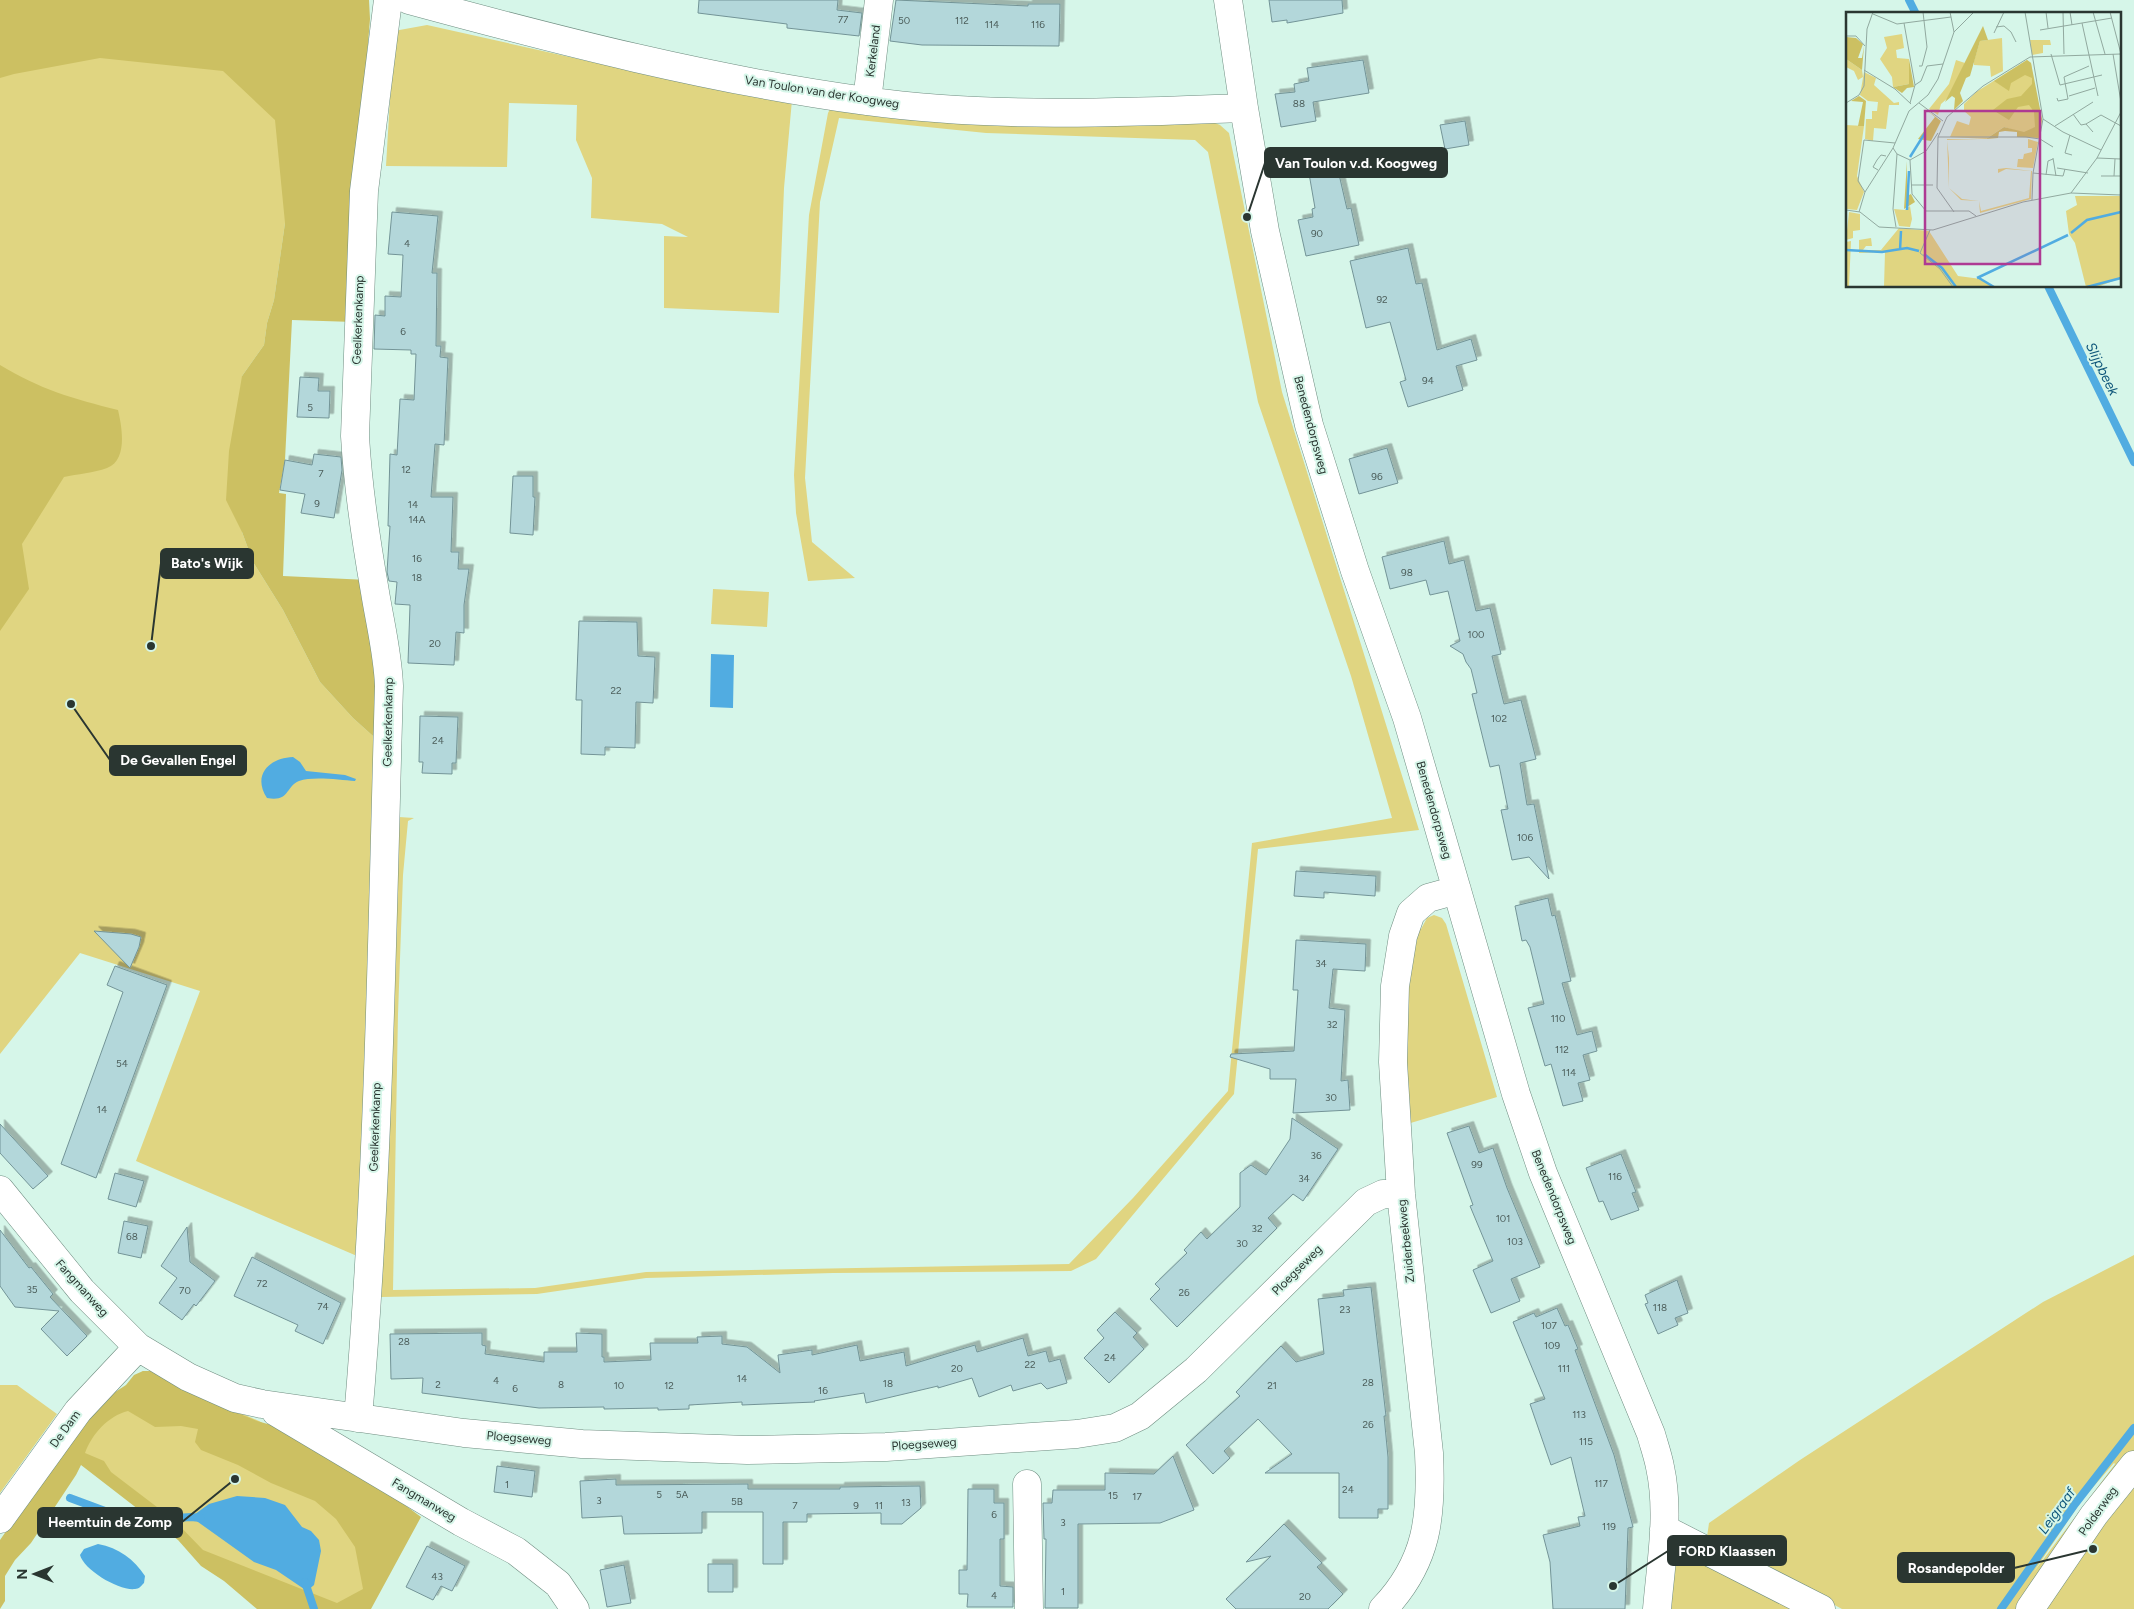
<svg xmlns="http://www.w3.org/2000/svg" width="2134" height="1609" viewBox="0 0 2134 1609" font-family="Figtree,sans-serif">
	<defs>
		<filter id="shadow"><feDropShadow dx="4.5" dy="-4.5" stdDeviation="0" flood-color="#0004"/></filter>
	</defs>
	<rect width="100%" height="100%" fill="#d6f6e9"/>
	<path fill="#e0d581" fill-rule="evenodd" d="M0,0h369l-84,223 -11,77 -7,23 -3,22 -22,31v156l11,30 30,48 37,72 33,36 30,27 -19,514 -228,-98 64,-170 -120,-38 -80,101z
		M427,25l201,45 164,30 -8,88 -5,125 -115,-5v-72l24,1 -26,-13 -71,-6 1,-40 -16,-38 1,-35 -68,-2 -2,64 -121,-1 8,-135z
		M831,107l379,14 10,4 9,8 53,259 137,438 -161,19 -24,245 -138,165 -25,12 -238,2 -187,5 -109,16 -156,3 5,-192 13,-288 15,1 -6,3 -5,54 -5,139 -5,276 142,-2 111,-16 423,-8 64,-66 95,-107 24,-248 140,-25 -41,-142 -93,-274 -50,-250 -13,-12 -209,-7 -147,-15 -19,84 -15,276 7,64 43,36 -47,3 -12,-68 -2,-38 15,-260 19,-102z
		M713,589l56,3 -2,35 -56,-3z
		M1434,915l8,3 4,6 51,173 -93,28 -1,-118 12,-80 6,2 6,-11z
		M2134,1255v354h-292l-135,-72 2,-14 91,-63 243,-158zM2114,1463l1,1 -82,109 49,-73z
		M143,1371l116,50 122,72 -15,116h-102l-196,-164z
		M0,1385h17l40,29 -57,79z
		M1674,1548l126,61h-131z"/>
	<path fill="#ccc062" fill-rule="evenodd" d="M0,0h369l1,19 -17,213 1,90 -62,-2 -7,140 -6,33 7,1 -3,82 85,4 15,165 -30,-27 -33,-36 -37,-72 -30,-48 -11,-30 -16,-32 3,-49 11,-63 2,-12 22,-31 3,-22 7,-23 11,-77 -10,-103 -52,-49 -123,-13 -86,16 -14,4z
		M0,365c39,24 74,34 118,45 4,17 10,50 -11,58 -13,5 -30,6 -43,9l-42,67 7,45 -29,42z
		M143,1371h10l50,28 54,22 25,7 119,74 20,15 -50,92h-114l-33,-28 -23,-15 -23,-26 -97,-75 -5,10 -45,68 -16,17 -10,16v25l-5,8v-69l78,-112 28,-30 20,-13 8,-10zM128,1411l27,16 26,-1 17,3 -3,13 6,8 37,15 33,18 44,18 21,18 19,28 8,42 -26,14 -134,-53 -29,-30 -63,-48 -7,-11 -19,-8c7,-19 23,-37 43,-42z"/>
	<path fill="#51ace1" d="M711,654l23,1 -1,53 -23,-1z
		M293,757l7,5 6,9 39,4 11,4 -1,2c-15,-1 -42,-5 -56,0 -14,6 -9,21 -32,17 -15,-23 2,-40 26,-41z
		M237,1496l28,2 20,7 17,22 9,4 8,9 2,11 -7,34 -7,6 -31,-21 -22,-8 -63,-45 18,-13z
		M98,1544c21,4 36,15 47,32l-1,7c-3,3 -5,6 -9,6 -16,2 -51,-19 -55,-34l4,-6z"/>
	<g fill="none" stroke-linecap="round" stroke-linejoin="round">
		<path stroke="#51ace1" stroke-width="8" d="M1909,0l7,14
			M2048,286l86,176
			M70,1498l62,23 59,-4 10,1
			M305,1582l9,27
			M2001,1609l74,-105 59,-76"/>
	</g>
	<path fill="#b3d7da" stroke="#739497" filter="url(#shadow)" d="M699,0h139l-1,10 25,3 -3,23 -72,-8v-4l-89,-11z
		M896,0l132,6v-2h32l-1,42 -137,-1 -32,-4z
		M1269,0h73l1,13 -56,10v-3l-15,2z
		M1363,60l6,33 -56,9 3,19 -35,6 -6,-33 20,-2 -1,-8 15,-3 -2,-13z
		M1465,121l4,24 -24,4 -5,-24z
		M1335,157l12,52 4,-1 8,37 -53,11 -8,-36 15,-3 -1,-8 3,-1 -8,-46z
		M392,212l46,4 -6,57h5l-1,73h5l-1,11 8,1 -4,87 -9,-1 -4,53h22l-2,55h8l-1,17h11l-5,36v28l-8,-1 -2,33 -46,-2 2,-58 -15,-1 2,-22 -8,-1 -2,-9 3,-46h-2l2,-72 7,1 3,-56 14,1 2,-46h-5v-4l-37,-1 1,-34 10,1v-20l16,1 2,-42 -15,-1z
		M1408,248l8,36 6,-1 15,67 34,-11 6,21 -21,6 7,24 -55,17 -8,-25 6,-2 -16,-58 -24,6 -16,-67z
		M300,377l19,1 -1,13h12l-1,27 -32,-1z
		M1387,448l11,35 -39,11 -10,-35z
		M314,454l27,3 1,13 -8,48 -33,-5 4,-19 -25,-4 5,-30 27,5z
		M513,476h20v21h2l-2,38 -23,-2z
		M1444,541l5,23 15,-4 12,51 14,-3 11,46 -9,2 12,48 17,-4 15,59 -16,4 7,42 7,-1 15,75 -20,-22 -17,3 -11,-50 7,-1 -9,-44 -9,2 -18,-73 5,-1 -6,-24 -5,-7 -3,-8 -13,-8 10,-5 -12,-50 -18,4 -4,-15 -36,9 -8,-32z
		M579,621l58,1 1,34 17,1 -2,46 -17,-1 -1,46 -30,-1v8l-24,-1 1,-54h-6z
		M420,716l38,1 -2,46h-4v11l-30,-1 1,-11h-4z
		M1296,871l80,5 -1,20 -51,-4v6l-30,-2z
		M1548,898l4,18 3,-1 16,66 -9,2 15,52 15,-4 5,20 -14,4 7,25 -12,3 5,18 -20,5 -12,-42 -6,2 -17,-58 16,-4 -14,-57 -4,-7 -4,1 -7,-35z
		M94,931l37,3 10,3 -2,10 -9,21z
		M1296,940l70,4 -1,27 -32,-2 -4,39 16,2 -4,71 7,-1 2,30 -57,3 3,-34h-26v-10l-40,-12 1,-3 63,-3 4,-61h-5z
		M115,966l52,19 -71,193 -35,-14 62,-172 -16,-7z
		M1292,1118l46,31 -35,52 -10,-7 -25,24 9,10 -100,99 -27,-28 10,-10 -5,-5 32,-31 -3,-3 17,-18 6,7 33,-32v-34l11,-8 15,10 24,-36z
		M0,1124l48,52 -15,13 -33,-36z
		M1469,1126l10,27 14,-5 14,40 33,79 -29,12 9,22 -29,12 -18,-43 20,-9 -23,-55 3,-1 -26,-72z
		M1621,1154l15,38 -4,1 7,17 -28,10 -8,-19 -4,1 -13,-34z
		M115,1173l29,8 -8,26 -28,-8z
		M124,1221l24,5 -7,32 -23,-5z
		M187,1227l3,35 25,19 -19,25 -2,-2 -12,16 -23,-17 18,-25 -16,-12z
		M0,1230l29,38 2,-1 22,27 -3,3 37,39 -20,20 -26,-27 18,-18 -44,-4 -15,-21z
		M252,1257l89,46 -18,41 -28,-13 3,-6 -64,-29z
		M1677,1280l11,33 -13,5 3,7 -20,9 -13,-30 3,-1 -3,-8z
		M1371,1287l15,129h-2l4,41v52h-10v9h-39v-45h-74l27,-19 -34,-35 -34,32 6,7 -17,16 -27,-29 54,-49 -4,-4 45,-46 15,16 28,-8 -6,-55 26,-3 -1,-6z
		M1557,1308l8,18 3,-1 10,24 -3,1 39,105 19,72 -5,1 -3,81h-72l-3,-47 -7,-27 37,-9 -2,-9 7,-1 -14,-59 -20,8 -21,-61 15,-5 -32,-77 21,-9 2,4z
		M1115,1312l22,21 -4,4 11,12 -35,34 -25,-25 20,-20 -7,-8z
		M482,1333v12l4,1 -1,8 59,8v-10h33l-1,-19 26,1v23h2v5l47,-2 -1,-17h48l-1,-6 25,-1v8l25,3 33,26 -2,-18 34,-5v5l45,-10 3,16 44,-9 2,14 69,-21 2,7 46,-14 5,18 18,-5 3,11 11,-3 7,24 -20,6 -6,-6 -28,8 -2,-6 -32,12 -7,-19 -34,10v-2l-72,17 -2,-10 -50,8 1,1 -73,3v-3l-53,3v4l-31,1v-2l-54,1v-2l-65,1 -117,-15 1,-15 -32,1 -1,-45z
		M1173,1456l21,54 -34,13 -82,1v84h-33l1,-69h-2l-1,-36h9l1,-13h52v-17l49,1z
		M497,1466l38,5 -3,26 -38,-5z
		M616,1479v6l132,-1v5h92v-2l80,-1 1,22 -19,16h-21v-11l-74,1v8h-24v42h-20v-52h-61v21l-78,1 -2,-18 -40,2 -2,-37z
		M968,1489h26v14h10v36h-4v47l13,1v20h-46l1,-13h-9v-24h8z
		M1284,1524l38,39 -5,4 26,27 -15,15h-92l-10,-10 45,-43 -25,6z
		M427,1546l38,20 -13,25 -11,-5 -8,14 -27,-13z
		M708,1564h25v28h-25z
		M624,1565l7,38 -24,4 -7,-37z"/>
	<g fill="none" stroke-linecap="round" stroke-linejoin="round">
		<g stroke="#6f8d81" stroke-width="29">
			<path id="minor" d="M409,0c151,41 302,80 457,101 125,17 252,12 378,7
				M1228,0l16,108 21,123 44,194 46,146 52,147 109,376 27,79 108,261c3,11 7,22 9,33 10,46 1,95 -3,142
				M867,101l12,-101
				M0,1190l82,101 56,56 50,30 47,21 27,6 202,29 118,11 165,6 139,-3 191,-13 38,-6 25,-12 56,-46 170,-168 17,-8h18
				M276,1412l185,110 55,29 42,33 17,25
				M358,1418c21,-243 24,-488 31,-732 -1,-31 -9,-63 -14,-94 -9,-51 -17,-104 -20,-156l9,-245 24,-191
				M1027,1484l2,125
				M0,1519l78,-108 60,-64
				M1664,1529l157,80
				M1383,1609c45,-47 49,-93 46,-156l-28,-259 -8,-132 2,-76 8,-50 8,-23 17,-15 29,-8
				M2030,1609l64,-94 40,-50"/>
		</g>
		<use href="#minor" stroke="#fff" stroke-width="28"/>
	</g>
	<g text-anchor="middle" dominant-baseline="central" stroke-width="4" stroke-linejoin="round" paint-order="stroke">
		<g font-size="10" fill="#4c5e5b">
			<text x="843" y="19">77</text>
			<text x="904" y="20">50</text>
			<text x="962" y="20">112</text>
			<text x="992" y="24">114</text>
			<text x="1038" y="24">116</text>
			<text x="1299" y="103">88</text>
			<text x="1317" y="233">90</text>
			<text x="407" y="243">4</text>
			<text x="1382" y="299">92</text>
			<text x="403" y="331">6</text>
			<text x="1428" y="380">94</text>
			<text x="310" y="407">5</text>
			<text x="406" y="469">12</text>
			<text x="321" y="473">7</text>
			<text x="1377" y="476">96</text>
			<text x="317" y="503">9</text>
			<text x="413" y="504">14</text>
			<text x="417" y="519">14A</text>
			<text x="417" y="558">16</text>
			<text x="1407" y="572">98</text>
			<text x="417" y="577">18</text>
			<text x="1476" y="634">100</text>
			<text x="435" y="643">20</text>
			<text x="616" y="690">22</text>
			<text x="1499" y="718">102</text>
			<text x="438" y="740">24</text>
			<text x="1525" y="837">106</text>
			<text x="1321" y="963">34</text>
			<text x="1558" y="1018">110</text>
			<text x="1332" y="1024">32</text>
			<text x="1562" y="1049">112</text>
			<text x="122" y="1063">54</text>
			<text x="1569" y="1072">114</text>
			<text x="1331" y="1097">30</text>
			<text x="102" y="1109">14</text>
			<text x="1316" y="1155">36</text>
			<text x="1477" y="1164">99</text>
			<text x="1615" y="1176">116</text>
			<text x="1304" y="1178">34</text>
			<text x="1503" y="1218">101</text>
			<text x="1257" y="1228">32</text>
			<text x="132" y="1236">68</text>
			<text x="1515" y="1241">103</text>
			<text x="1242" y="1243">30</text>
			<text x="262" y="1283">72</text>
			<text x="32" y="1289">35</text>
			<text x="185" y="1290">70</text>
			<text x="1184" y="1292">26</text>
			<text x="323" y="1306">74</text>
			<text x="1660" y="1307">118</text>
			<text x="1345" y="1309">23</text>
			<text x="1549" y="1325">107</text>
			<text x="404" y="1341">28</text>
			<text x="1552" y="1345">109</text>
			<text x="1110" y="1357">24</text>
			<text x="1030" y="1364">22</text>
			<text x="957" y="1368">20</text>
			<text x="1564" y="1368">111</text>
			<text x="742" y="1378">14</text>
			<text x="496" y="1380">4</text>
			<text x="1368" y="1382">28</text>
			<text x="888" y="1383">18</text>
			<text x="438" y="1384">2</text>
			<text x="561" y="1384">8</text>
			<text x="619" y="1385">10</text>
			<text x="669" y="1385">12</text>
			<text x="1272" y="1385">21</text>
			<text x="515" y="1388">6</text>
			<text x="823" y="1390">16</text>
			<text x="1579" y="1414">113</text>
			<text x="1368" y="1424">26</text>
			<text x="1586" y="1441">115</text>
			<text x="1601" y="1483">117</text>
			<text x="507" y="1484">1</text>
			<text x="1348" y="1489">24</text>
			<text x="659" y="1494">5</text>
			<text x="682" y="1494">5A</text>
			<text x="1113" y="1495">15</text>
			<text x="1137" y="1496">17</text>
			<text x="599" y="1500">3</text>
			<text x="737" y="1501">5B</text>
			<text x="906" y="1502">13</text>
			<text x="795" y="1505">7</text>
			<text x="856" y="1505">9</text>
			<text x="879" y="1505">11</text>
			<text x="994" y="1514">6</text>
			<text x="1063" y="1522">3</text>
			<text x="1609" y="1526">119</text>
			<text x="437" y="1576">43</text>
			<text x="1063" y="1591">1</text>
			<text x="994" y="1595">4</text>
			<text x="1305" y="1596">20</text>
		</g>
		<g font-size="12" fill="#2a3631" stroke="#d6f6e9">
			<text transform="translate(873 51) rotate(-83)">Kerkeland</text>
			<text transform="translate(822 92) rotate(9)">Van Toulon van der Koogweg</text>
			<text transform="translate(358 320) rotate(-88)">Geelkerkenkamp</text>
			<text transform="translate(1311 425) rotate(75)">Benedendorpsweg</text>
			<text transform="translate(388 722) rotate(-89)">Geelkerkenkamp</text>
			<text transform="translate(1434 810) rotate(74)">Benedendorpsweg</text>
			<text transform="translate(375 1127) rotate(-88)">Geelkerkenkamp</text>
			<text transform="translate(1554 1197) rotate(68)">Benedendorpsweg</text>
			<text transform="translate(1406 1241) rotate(-96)">Zuiderbeekweg</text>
			<text transform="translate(1297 1270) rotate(-45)">Ploegseweg</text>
			<text transform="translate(82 1288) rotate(48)">Fangmanweg</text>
			<text transform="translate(65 1429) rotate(-54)">De Dam</text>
			<text transform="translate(519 1438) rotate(5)">Ploegseweg</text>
			<text transform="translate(924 1444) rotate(-4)">Ploegseweg</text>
			<text transform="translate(424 1500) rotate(31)">Fangmanweg</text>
			<text transform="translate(2098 1511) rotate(-54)">Polderweg</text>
		</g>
		<g font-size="14" font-style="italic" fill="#0f567a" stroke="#d6f6e9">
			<text transform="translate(2102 369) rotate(64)">Slijpbeek</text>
			<text transform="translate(2057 1511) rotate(-54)">Leigraaf</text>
		</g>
	</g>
	<g transform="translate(1846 12)">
		<rect width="275" height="275" fill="#d6f6e9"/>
		<path d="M56,22l2,14 -8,2 1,8 12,1v25l-16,3 -1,-10 -12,-18 7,-11 -3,-11zM156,26l1,33 -12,6 -1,-11 -16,-1v-4l6,-20zM184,28h20l1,5h-8v8l-11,2zM0,47l16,11 1,7 -5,3 -4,-9 -8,-4zM110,48l9,3 -14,32 -10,9 -3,11 -9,-6 20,-25zM181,48l4,3 9,75 -36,-11 -18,12 -36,-2 7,-16 12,4 2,-8 -7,-6v-7l12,-12zM18,60l12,6 -2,7 20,18 5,-1v3h-10l-3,24 -12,-1 -1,13 -8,-2 1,-20h6v-8h5l1,-9 -10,-1 -8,-6zM0,113l18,1 -7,50 7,16 -7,18 -11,-1zM101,127l34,1h-34l2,18v30l13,11 17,2 2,10 48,-13 2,-27 -25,-2 -8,4v-4l8,-1 26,3 -1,28 -51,14 -1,-12 -18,-1 -12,-12zM182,127l10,3 -5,26 -16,-1 1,-8h5l1,-5 8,-2v-4h-4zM229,184h46v82l-21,8 -14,1 -11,-44 -6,-9 -3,-23 11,-6zM64,194l2,13 -2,8 -11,-1 -5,-17 11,1zM3,200l11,2v16l-7,1v7l-7,2zM53,216l30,3 29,45 23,3 13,8h-110l1,-35 -26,1v-13l12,-2 1,8h-6l-3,4h18zM5,229l-2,46h-3v-45z" fill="#e0d581"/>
		<path d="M137,14l5,14 -8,1 -10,35 -4,2 -6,15 3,8 -9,9 1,-12 -3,-2 -7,6zM0,25l10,1 7,6 -5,14h4l2,-12 -2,24 -16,-11zM63,47l5,28 -7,1 -5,5 -9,-6 16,-3zM181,48l4,3 11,56 -2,19 -23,-1v-5l-12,-1 -6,1 -1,6 -12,1 18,-12 20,5 11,-5 -1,-15 -5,-7 -11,2 -9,13 -16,-10 14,-11 14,-3 11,-12v-6l-7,-3 -14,8 -2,8 -15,-10zM13,84l7,5 -2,25h-6l5,-24 -12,-1zM77,95l18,14 -10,20 -13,-2 17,-22zM61,149v35l4,-2 4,8 -11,7z" fill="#ccc062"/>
		<path fill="none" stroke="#51ace1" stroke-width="2.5" d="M64,145l15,-24M61,198l2,-39M225,221l16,-13 34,-8M0,238l36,2 25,-4 12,3M54,238l1,-19M78,242l18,14 14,19M131,266l91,-43M133,266l15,9M241,275l34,-9"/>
		<path fill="none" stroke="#91a99f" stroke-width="1" d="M104,0l4,20M179,0l18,107 -10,54 -1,27M200,0l2,16M217,0l1,42M217,0h7l2,13M247,0l12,42M264,0l11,42M27,2l24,10 54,-7M58,11l11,62 -5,18M236,11l16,73M150,15l8,-1 7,6 5,10M194,18l72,-12M148,21l10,-21M0,24h10l9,10M205,42l9,31 42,-10M267,42l8,48M73,54h3l5,-19 -4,-35M18,58l31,19 16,15M69,73l6,-4 6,-15 16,-2M223,84l26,-8M211,86l1,3 10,-2 -4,-22 25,-11M0,91l13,-8 5,-9 3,-57 6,-17M73,91l24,18M227,102l8,11 5,-1M197,107l20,13 38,18M209,114l38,-24M247,120l-7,-8 15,-9 20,11M224,123l-5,18 7,2M92,125h88l14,2 13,8M47,136l4,6 -4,55 3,18M51,142l13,6 2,34 14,17h43l7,5M207,146l3,18M251,146l24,1M64,148l16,-9 12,-18M211,156l31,5M32,158l-5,-3 4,-7 4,-5 5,1M187,161l30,3 2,-7M200,163l2,-14 5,-2M255,164h20M268,164l1,-17M65,173h22M19,180l-7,-11 6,-41 31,3M225,181l26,-35 24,-46M0,198l14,2 19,15 54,3 90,-28 48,-9 50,2M13,200l6,-20 28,-44 16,-37 19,-16 10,-16 16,-47 20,-20M108,200l-17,-24 1,-51 9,-20 36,-31 47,-29 91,-3M84,218l-10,23 20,16 13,18"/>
		<path fill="#ae3a93" fill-opacity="0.15" stroke="#ae3a93" stroke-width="2.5" d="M79,99h115v153h-115z"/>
		<rect width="275" height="275" fill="none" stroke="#2a3631" stroke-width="2.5"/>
	</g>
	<path fill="none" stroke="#2a3631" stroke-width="2" d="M1247 217L1265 163M151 646L161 563M71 704L110 760M235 1479L182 1522M1613 1586L1668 1551M2093 1549L2014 1568"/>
	<g fill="#2a3631" stroke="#d6f6e9" stroke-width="2">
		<circle cx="1247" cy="217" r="5"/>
		<circle cx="151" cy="646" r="5"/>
		<circle cx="71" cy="704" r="5"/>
		<circle cx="235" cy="1479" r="5"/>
		<circle cx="1613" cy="1586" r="5"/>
		<circle cx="2093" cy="1549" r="5"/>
	</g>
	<g fill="#2a3631" stroke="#2a3631" stroke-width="2">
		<rect x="1265" y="148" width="182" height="29" rx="5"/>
		<rect x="161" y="549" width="92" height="29" rx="5"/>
		<rect x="110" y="746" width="136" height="29" rx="5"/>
		<rect x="38" y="1508" width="144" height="29" rx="5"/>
		<rect x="1668" y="1536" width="118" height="29" rx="5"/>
		<rect x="1898" y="1553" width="116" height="29" rx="5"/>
	</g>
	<g font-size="14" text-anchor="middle" font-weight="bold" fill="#fff">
		<text x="1356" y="168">Van Toulon v.d. Koogweg</text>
		<text x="207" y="568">Bato's Wijk</text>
		<text x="178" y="765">De Gevallen Engel</text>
		<text x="110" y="1527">Heemtuin de Zomp</text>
		<text x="1727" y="1556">FORD Klaassen</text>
		<text x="1956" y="1573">Rosandepolder</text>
	</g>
	<g transform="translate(35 1574) rotate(270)" stroke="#d6f6e9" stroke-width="4" paint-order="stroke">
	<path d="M0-4L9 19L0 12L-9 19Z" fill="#2a3631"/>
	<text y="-8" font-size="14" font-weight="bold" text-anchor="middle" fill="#2a3631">N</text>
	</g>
</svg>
